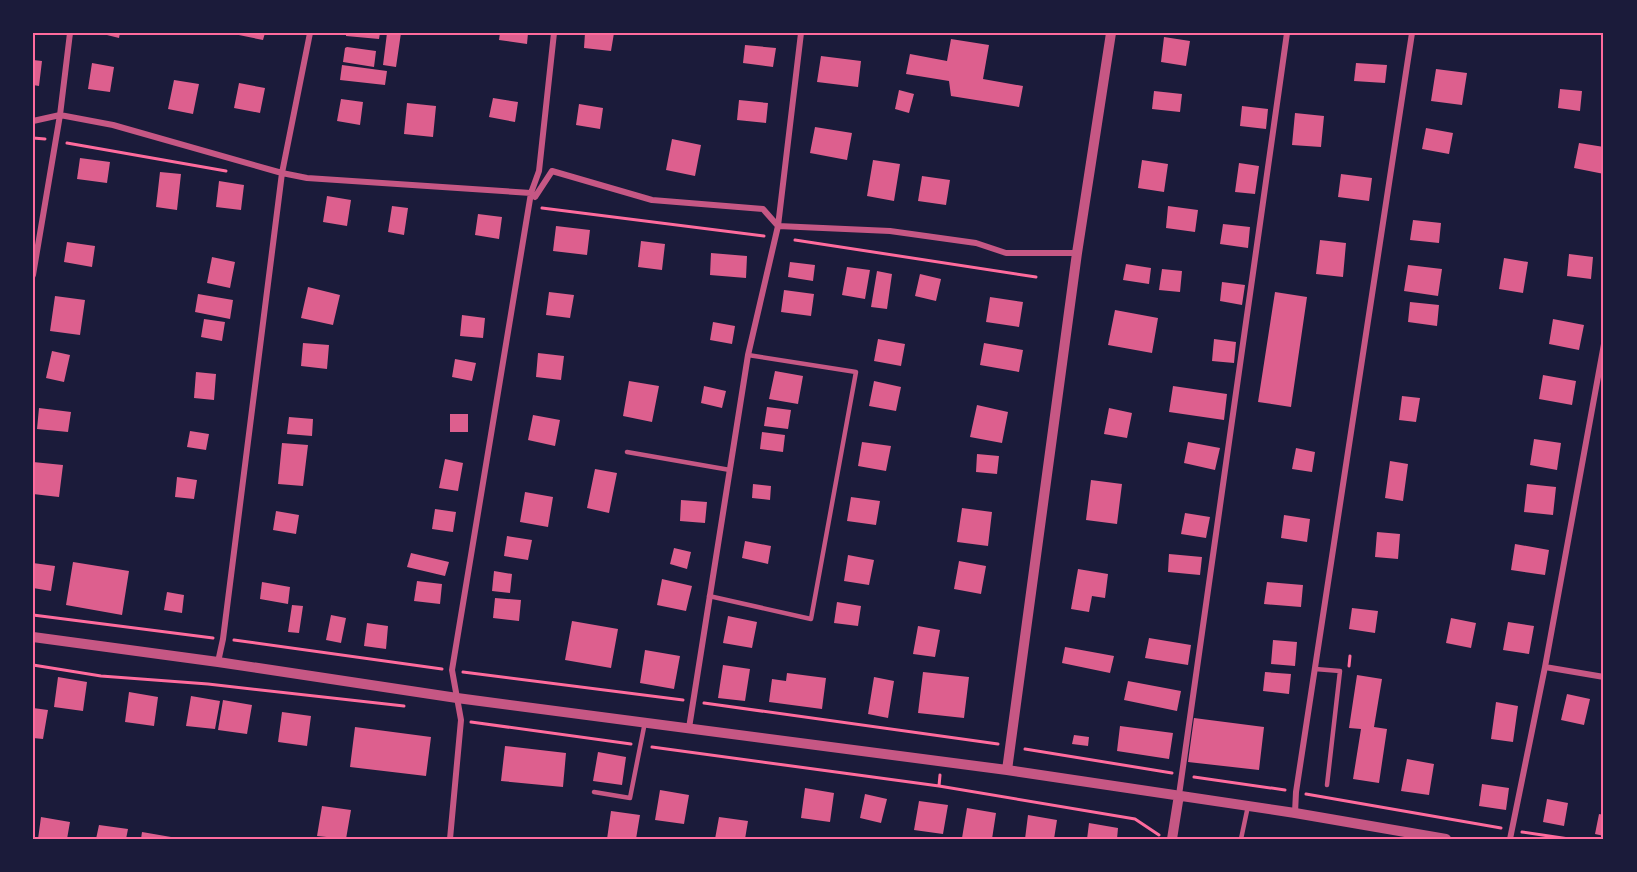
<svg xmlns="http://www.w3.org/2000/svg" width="1637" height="872" viewBox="0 0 1637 872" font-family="Raleway,sans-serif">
	<rect width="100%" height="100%" fill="#1b1b3a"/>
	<path fill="#dd5f8e" d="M99,33h21l-1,5z
		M229,33h36l-2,7z
		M346,33h34l-1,6 -33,-3z
		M387,33h14l-5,34 -13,-2z
		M500,33h28l-1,11 -28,-4z
		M585,33h29l-3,18 -27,-3z
		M1164,37l26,4 -4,25 -25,-4z
		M951,39l38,6 -6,34 40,7 -4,21 -68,-11 -2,-15 -43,-7 4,-20 37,7z
		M745,45l31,3 -3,19 -30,-4z
		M347,47l29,4 -2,16 -31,-5 2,-14z
		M821,56l40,5 -3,26 -41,-5z
		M33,60l9,1 -3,25 -6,-1z
		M92,63l22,4 -4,25 -22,-3z
		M1356,63l31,2 -2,18 -31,-2z
		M342,65l45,6 -2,14 -45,-5z
		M1436,69l31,4 -5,32 -31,-4z
		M174,80l25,4 -6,30 -25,-5z
		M239,83l26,5 -5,25 -26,-5z
		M1560,89l22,2 -2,20 -22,-3z
		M899,90l15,4 -5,19 -14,-4z
		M1154,91l28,3 -2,18 -28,-3z
		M493,98l25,4 -3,20 -26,-5z
		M341,99l22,3 -3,23 -23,-4z
		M739,100l29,3 -2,20 -29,-3z
		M407,103l29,3 -3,31 -29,-3z
		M579,104l24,4 -3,21 -24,-4z
		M1242,106l26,3 -2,20 -26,-3z
		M1295,113l29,3 -3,31 -29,-2z
		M815,127l37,6 -5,27 -37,-7z
		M1426,128l27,5 -4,21 -27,-5z
		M672,139l29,6 -6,31 -29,-6z
		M1579,143l25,4v27l-30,-6z
		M80,158l30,4 -3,21 -30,-4z
		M873,160l27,4 -6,37 -27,-5z
		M1142,160l26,4 -4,28 -26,-4z
		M1239,163l20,3 -4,28 -20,-2z
		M160,172l21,2 -4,36 -21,-3z
		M1341,174l31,4 -3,23 -31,-4z
		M922,176l28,4 -4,25 -28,-4z
		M219,181l25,4 -3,25 -25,-3z
		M327,196l24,4 -4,26 -24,-4z
		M392,206l16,2 -4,27 -16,-3z
		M1168,206l30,4 -3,22 -29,-4z
		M478,214l24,3 -3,22 -24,-4z
		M1413,220l28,3 -2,20 -29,-3z
		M1223,224l27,3 -2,21 -28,-4z
		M556,226l34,4 -3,25 -34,-4z
		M1320,240l26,3 -3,34 -27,-3z
		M641,241l24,3 -3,26 -24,-3z
		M67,242l28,4 -3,21 -28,-5z
		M711,253l36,3 -1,22 -36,-3z
		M1569,254l24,3 -2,22 -24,-3z
		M212,257l23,5 -5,26 -23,-5z
		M1504,258l24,4 -5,31 -24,-4z
		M790,262l25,3 -2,16 -25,-4z
		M1126,264l25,4 -2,16 -26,-4z
		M1408,265l34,4 -4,27 -34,-5z
		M847,267l23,3 -5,29 -23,-4z
		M1162,269l20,2 -2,21 -21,-2z
		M877,271l15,3 -5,35 -16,-2z
		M920,274l21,5 -5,22 -21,-5z
		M1222,282l23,3 -3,20 -22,-4z
		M308,287l32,8 -7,30 -32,-7z
		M784,290l30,4 -3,22 -30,-4z
		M549,292l25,3 -4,23 -24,-3z
		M1275,292l32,5 -16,110 -33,-5z
		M198,294l35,6 -3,19 -35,-7z
		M55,296l30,4 -5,35 -30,-4z
		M990,297l33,5 -4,25 -33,-5z
		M1410,302l29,3 -2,21 -29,-4z
		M1115,310l43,8 -6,35 -44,-8z
		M462,315l23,3 -2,20 -23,-2z
		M204,319l21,3 -3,19 -21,-4z
		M1553,319l31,6 -5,25 -30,-6z
		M713,322l22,4 -3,18 -22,-4z
		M878,339l27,5 -4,22 -27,-5z
		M1214,339l22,3 -2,21 -22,-2z
		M303,343l26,2 -2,24 -26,-3z
		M984,343l39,7 -4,22 -39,-7z
		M52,351l18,4 -6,27 -18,-4z
		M538,353l26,3 -3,24 -25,-3z
		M455,359l21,4 -4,18 -20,-4z
		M775,371l28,5 -5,28 -29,-5z
		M196,372l20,2 -2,26 -20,-2z
		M1543,375l33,6 -4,24 -33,-6z
		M629,381l30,5 -7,36 -29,-6z
		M874,381l27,6 -5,24 -27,-5z
		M704,386l22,5 -4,17 -21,-5z
		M1173,386l54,8 -3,26 -55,-8z
		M1402,396l18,2 -4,24 -17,-2z
		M977,405l31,7 -6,31 -32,-6z
		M767,407l24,3 -3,19 -24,-3z
		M39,408l32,4 -3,20 -31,-3z
		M1109,408l23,5 -5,25 -23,-4z
		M450,414h18v18h-18z
		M533,415l27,5 -5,26 -27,-6z
		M289,417l24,2 -1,17 -25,-2z
		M190,431l19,3 -3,16 -19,-3z
		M762,432l23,3 -2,17 -23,-3z
		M1534,439l27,4 -4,27 -27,-5z
		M862,442l29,4 -5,25 -28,-5z
		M1188,442l32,6 -5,22 -31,-7z
		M282,443l26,2 -5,41 -25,-2z
		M1296,448l19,4 -3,20 -20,-3z
		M977,454l22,2 -2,18 -21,-2z
		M445,459l18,4 -5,28 -19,-3z
		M1390,461l18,3 -5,37 -18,-3z
		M33,462l30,3 -4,32 -26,-3z
		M595,469l22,4 -8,40 -22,-5z
		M177,477l20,3 -3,19 -19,-2z
		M1091,480l31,4 -5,40 -31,-4z
		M753,484l18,2 -1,14 -18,-2z
		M1527,484l29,3 -3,28 -29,-3z
		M525,492l28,5 -5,30 -28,-5z
		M851,497l29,4 -4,24 -29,-4z
		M681,500l26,2 -2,21 -25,-2z
		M962,508l30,4 -4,34 -31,-4z
		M435,509l21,3 -3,20 -21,-3z
		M276,511l23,4 -3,19 -23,-4z
		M1185,513l25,4 -4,21 -25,-4z
		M1284,515l26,4 -3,23 -26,-4z
		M1377,532l23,2 -2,25 -23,-2z
		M507,536l25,4 -4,20 -24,-4z
		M745,541l26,5 -3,18 -26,-6z
		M1515,544l34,6 -4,25 -34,-5z
		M674,548l17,4 -4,17 -17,-5z
		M411,553l38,9 -4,14 -38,-9z
		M1169,554l33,3 -2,18 -32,-3z
		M848,555l26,5 -5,25 -25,-4z
		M959,561l27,5 -5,28 -27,-5z
		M73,562l56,9 -7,44 -56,-10z
		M33,563l22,3 -4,25 -18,-3z
		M1078,569l30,5 -3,24 -13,-2 -3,16 -18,-3z
		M494,571l18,3 -2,19 -18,-2z
		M662,579l30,7 -6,25 -29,-6z
		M417,581l25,3 -2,20 -26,-3z
		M262,582l28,5 -2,17 -28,-5z
		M1267,582l36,3 -2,22 -37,-3z
		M167,592l17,3 -2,18 -18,-3z
		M495,598l26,2 -2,21 -26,-3z
		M837,602l24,4 -3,20 -24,-3z
		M292,605l11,1 -4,27 -11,-1z
		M1352,608l26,3 -3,22 -26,-4z
		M331,615l15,3 -5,25 -15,-3z
		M728,616l29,6 -5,26 -29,-5z
		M1451,618l25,5 -5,25 -25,-5z
		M572,621l46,8 -7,39 -46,-8z
		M1508,622l26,4 -5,28 -26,-4z
		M367,623l21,3 -2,23 -22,-3z
		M918,626l22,4 -5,27 -22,-3z
		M1149,638l42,7 -3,20 -43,-7z
		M1273,640l24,2 -2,24 -24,-2z
		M1065,647l49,9 -4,17 -48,-10z
		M645,650l35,6 -6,33 -34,-6z
		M723,665l27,4 -5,32 -27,-3z
		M923,672l46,5 -5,41 -46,-5z
		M1265,672l26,2 -2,20 -26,-3z
		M787,673l39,5 -4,31 -53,-7 3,-23 14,2z
		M1357,675l25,4 -8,48 13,2 -8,54 -26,-4 8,-50 -12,-1z
		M58,677l29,5 -4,29 -29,-4z
		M874,677l20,4 -6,37 -20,-4z
		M1128,681l53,10 -4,20 -53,-11z
		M129,692l29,5 -4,29 -29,-4z
		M1567,694l23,5 -6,26 -23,-5z
		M191,696l29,5 -5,28 -29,-3z
		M223,700l29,5 -5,29 -29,-4z
		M1496,702l22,4 -5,36 -22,-3z
		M33,708l15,2 -5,29 -10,-1z
		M282,712l29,4 -4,30 -29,-4z
		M1194,718l70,9 -5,43 -71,-8z
		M1120,726l53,7 -4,26 -52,-8z
		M355,727l76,10 -5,39 -76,-9z
		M1074,735l15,2 -1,9 -16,-2z
		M505,746l61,7 -3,34 -62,-6z
		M598,752l28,5 -4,28 -29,-4z
		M1407,759l27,5 -5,31 -28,-4z
		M1482,784l27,4 -3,22 -27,-4z
		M805,788l29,5 -4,29 -29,-4z
		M660,790l29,5 -5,29 -29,-4z
		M865,794l22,5 -6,24 -21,-5z
		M1547,799l21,4 -4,23 -21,-4z
		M919,801l29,4 -5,29 -29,-4z
		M322,806l29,4 -5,29 -29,-3z
		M967,808l29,5 -4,26 -30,-1z
		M611,811l29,4 -4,24h-29z
		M1599,814l5,1v21l-9,-2z
		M1028,815l29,5 -3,19h-29z
		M41,817l29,5 -3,17h-29z
		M719,817l29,4 -3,18h-30z
		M1089,823l29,5 -1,11h-30z
		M99,825l29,4 -2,10h-30z
		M142,832l29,5v2h-30z"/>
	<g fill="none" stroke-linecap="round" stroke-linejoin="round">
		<path stroke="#ff6b9d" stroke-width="3" d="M33,138l12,1
			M67,143l159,28
			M542,208l222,28
			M795,240l241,37
			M33,615l180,23
			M234,640l208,29
			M33,665l68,11 107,8 196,22
			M1349,666l1,-10
			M463,672l220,28
			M704,703l294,41
			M471,722l160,22
			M652,747l287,39
			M1025,749l147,24
			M940,775l-1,11 196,33 24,16
			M1194,777l91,13
			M1306,794l195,34
			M1522,832l47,7"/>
		<path stroke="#c65784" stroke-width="4.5" d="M627,452l103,18
			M709,596l102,23 45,-247 -108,-17
			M1315,669l25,2 -13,114
			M594,792l36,6 15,-76
			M1241,839l7,-33"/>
		<path stroke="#c65784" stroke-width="6" d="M33,121l27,-6 53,10 169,48 25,5 224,15 4,4 17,-26 100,29 111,9 15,17 112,5 86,12 30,10h71
			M33,275l27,-160 10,-82
			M218,662l5,-23 59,-466 28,-140
			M1545,667l59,10
			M689,728l59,-373 30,-129 23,-193
			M1179,795l108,-762
			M1295,813l1,-21 116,-759
			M450,839l11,-119 -9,-50 79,-477 8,-22 15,-138
			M1510,839l35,-172 59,-323"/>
		<path stroke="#c65784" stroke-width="10" d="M33,637l185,25 239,36 550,72 288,43 151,26
			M1007,770l70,-517 34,-220
			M1172,839l7,-44"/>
	</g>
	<rect width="1637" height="872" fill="none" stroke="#1b1b3a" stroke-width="69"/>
	<rect x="34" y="34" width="1568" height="804" fill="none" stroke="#ff6b9d" stroke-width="2"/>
</svg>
